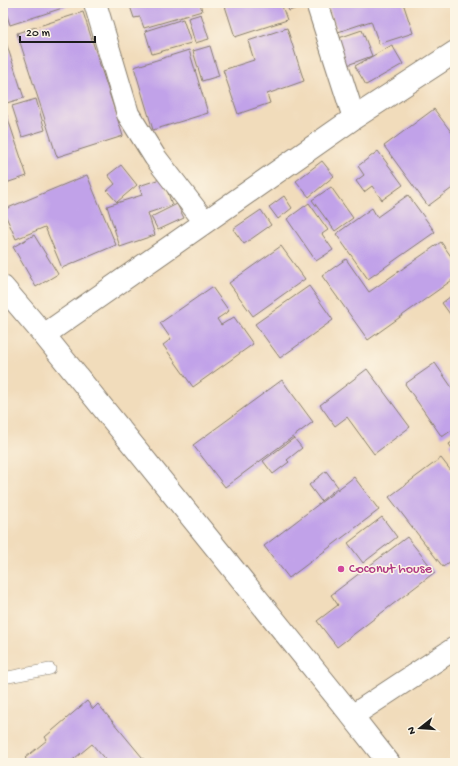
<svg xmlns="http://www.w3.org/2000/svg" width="458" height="766" viewBox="0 0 458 766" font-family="'Gochi Hand',sans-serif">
	<rect width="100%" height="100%" fill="#fcf5e5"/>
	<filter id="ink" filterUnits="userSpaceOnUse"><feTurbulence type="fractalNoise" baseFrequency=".025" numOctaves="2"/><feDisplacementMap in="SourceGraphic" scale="8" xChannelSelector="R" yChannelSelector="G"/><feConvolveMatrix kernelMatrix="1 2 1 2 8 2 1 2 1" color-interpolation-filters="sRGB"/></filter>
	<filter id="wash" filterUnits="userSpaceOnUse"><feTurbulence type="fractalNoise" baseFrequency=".012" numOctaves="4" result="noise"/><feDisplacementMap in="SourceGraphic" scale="16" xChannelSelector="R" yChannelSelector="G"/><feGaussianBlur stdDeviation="0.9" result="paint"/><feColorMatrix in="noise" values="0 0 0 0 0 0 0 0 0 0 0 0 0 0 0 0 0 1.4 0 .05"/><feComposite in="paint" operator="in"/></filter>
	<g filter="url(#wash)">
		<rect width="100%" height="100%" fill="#f1dcbb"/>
		<g id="blocks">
			<path fill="#c1a2e9" d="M3,3h75l-68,22z
				M129,3h71l2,8 -58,17 -4,-11 -6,1z
				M224,3h57l6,17 -52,17z
				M286,3h15l1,3 -13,5z
				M327,3h76l10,30 -34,11 -8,-23 -33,11z
				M83,12l40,124 -66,21 -40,-124z
				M201,14l8,25 -14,4 -7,-25z
				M183,19l8,24 -39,11 -7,-23z
				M287,28l17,53 -37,13 3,9 -32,11 -15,-44 31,-10 -6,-19z
				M362,30l10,26 -30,11 -9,-27z
				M3,33l21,65 -21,6z
				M392,45l11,19 -37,21 -11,-19z
				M210,46l9,30 -17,5 -9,-30z
				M189,50l19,63 -55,17 -19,-63z
				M36,99l9,31 -23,7 -10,-31z
				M434,109l21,28v49l-27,20 -44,-60z
				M5,110l22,66 -24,8v-73z
				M378,151l25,34 -21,15 -10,-14 -8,6 -8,-11 8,-6 -6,-9z
				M322,161l12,15 -25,21 -13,-16z
				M121,165l16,20 -20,17 -10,-11 8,-7 -7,-9z
				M87,175l29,70 -54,23 -17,-41 -29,12 -13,-29z
				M163,178l9,27 -24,8 7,22 -35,12 -13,-41 35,-11 -3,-9z
				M331,187l22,31 -18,13 -23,-31z
				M408,195l27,37 -67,47 -32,-45 36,-26 5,9z
				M284,196l8,12 -14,11 -9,-12z
				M309,203l19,27 -6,4 11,16 -17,11 -29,-42z
				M177,204l7,14 -26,12 -7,-13z
				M261,210l10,15 -27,19 -11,-15z
				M34,235l24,39 -22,13 -23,-40z
				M441,242l14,20v16l-87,62 -46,-64 24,-17 23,33z
				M281,246l24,33 -52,37 -24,-33z
				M309,286l24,34 -53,38 -25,-34z
				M212,287l17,24 -12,8 4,6 13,-8 19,27 -60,43 -30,-42 8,-6 -11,-16z
				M455,293v28l-13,-18z
				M435,363l20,29v36l-13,9 -37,-53z
				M367,369l43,58 -36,27 -27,-37 -12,9 -15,-21z
				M282,380l31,42 -88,65 -32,-42z
				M294,438l8,10 -15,12 2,2 -16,12 -10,-13z
				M455,440v13l-6,-9z
				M441,458l14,18v82l-12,9 -54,-70z
				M326,471l12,16 -17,14 -12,-16z
				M354,477l25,33 -90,68 -25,-32z
				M382,517l15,20 -34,26 -15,-20z
				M407,537l28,35 -98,75 -20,-26 21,-16 -7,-10z
				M87,701l6,8 5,-5 49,59h-39l-16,-19 -23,19h-39l-5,-5 22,-18 -2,-3z"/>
		</g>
	</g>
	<g filter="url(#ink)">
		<use href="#blocks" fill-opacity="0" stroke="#867c6c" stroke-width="1"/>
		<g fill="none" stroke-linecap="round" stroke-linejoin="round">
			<g stroke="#867c6c" stroke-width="12">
				<path id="lane" d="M3,678l47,-9"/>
			</g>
			<g stroke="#867c6c" stroke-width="24">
				<path id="street" d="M95,3l33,111 27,43 50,65
					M317,3l37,115
					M3,287l41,48 308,381 37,47
					M44,335l310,-217 101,-66
					M352,716l103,-68"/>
			</g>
			<use href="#lane" stroke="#fff" stroke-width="11"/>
			<use href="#street" stroke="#fff" stroke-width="22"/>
		</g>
	</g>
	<circle fill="#d1479c" stroke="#fcf5e5" stroke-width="1.5" cx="341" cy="569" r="4"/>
	<g text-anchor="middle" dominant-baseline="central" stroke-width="3" stroke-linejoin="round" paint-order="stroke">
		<g font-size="14" fill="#b23c85" stroke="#fcf5e5" text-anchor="start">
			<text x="349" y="569">Coconut house</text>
		</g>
	</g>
	<rect width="458" height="766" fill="none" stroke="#fcf5e5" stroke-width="16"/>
	<g transform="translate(420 728) rotate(253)" stroke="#fcf5e5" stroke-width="3" paint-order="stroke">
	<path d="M0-3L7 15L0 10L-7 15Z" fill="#1c1c1c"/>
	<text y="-6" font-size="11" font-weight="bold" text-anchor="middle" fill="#1c1c1c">N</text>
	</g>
	<path d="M20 36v6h75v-6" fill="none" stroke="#1c1c1c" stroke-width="2"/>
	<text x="26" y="36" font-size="12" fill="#1c1c1c" stroke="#fcf5e5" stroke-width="3" paint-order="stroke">20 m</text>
</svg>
